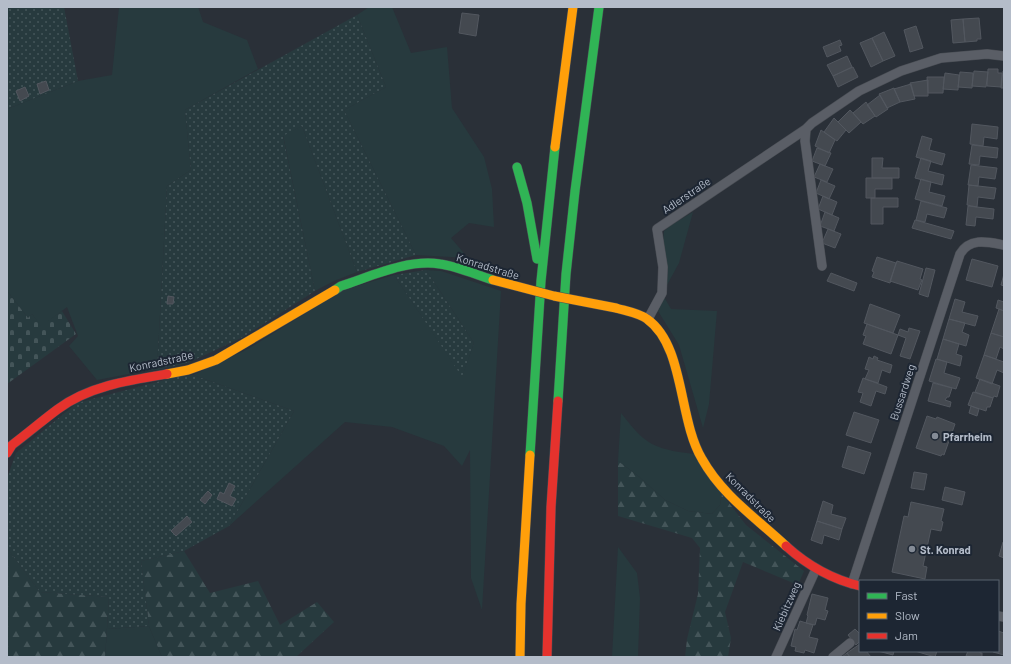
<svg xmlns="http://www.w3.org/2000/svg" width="1011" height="664" viewBox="0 0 1011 664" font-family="Barlow,sans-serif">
	<defs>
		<pattern id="forest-firs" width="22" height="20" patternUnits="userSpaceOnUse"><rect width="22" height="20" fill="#273a3e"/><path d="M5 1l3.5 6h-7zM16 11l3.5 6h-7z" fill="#445559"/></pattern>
		<pattern id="cemetery-stones" width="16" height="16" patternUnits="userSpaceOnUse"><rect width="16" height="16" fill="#273a3e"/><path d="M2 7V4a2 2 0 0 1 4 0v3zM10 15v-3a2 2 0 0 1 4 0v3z" fill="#445559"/></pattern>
		<pattern id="garden-dots" width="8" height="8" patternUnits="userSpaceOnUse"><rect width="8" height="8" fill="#273a3e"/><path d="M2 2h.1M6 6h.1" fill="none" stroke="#445559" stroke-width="1.8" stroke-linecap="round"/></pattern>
	</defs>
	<rect width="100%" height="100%" fill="#2a3038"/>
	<path fill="#273a3e" d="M119,7h79l5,15 44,18 11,29 -73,41 6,60 -24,16 -10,184 -12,1 -48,9 -28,-34 9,-10 -11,-29 -26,20 -9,-13 -4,4 -21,-27v-182l71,-28 34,-6z
		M369,7h23l19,46 36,-6 5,61 32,49 8,32 2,38 -25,-4 -18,15 17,20 -52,-3 -72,-145 42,-23 -29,-72z
		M302,126l55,146 -23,9 -19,10 -32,-156z
		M693,212l-14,51 -12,22 -4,-44 1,-10 9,-7z
		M426,270l15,1 60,20 -19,319 -11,-32 -1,-128 -8,16 -18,-20 -52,-19 -47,-5 -116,104 65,-115 -101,-36 55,-26 95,-59 51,-15 68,101 12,-33z
		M664,297l7,12 46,2 -8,93 -6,24 -24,-83 -21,-34z
		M621,413c9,11 18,24 31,31 11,6 31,9 43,10l27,40 -2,11 -8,9 -24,-3 -23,-11 -27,-24 -20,-15z
		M618,547l19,26 3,25 -2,59h-26z
		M149,626l13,31h-57l2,-28z"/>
	<path fill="url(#forest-firs)" d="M618,461l20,15 27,24 23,11 24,3 8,-9 2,-11 24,31 58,46 -6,14 -55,-23 -18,50 6,26 -3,19h-43l2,-18 11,-45 2,-46 -8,-10 -74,-22z
		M7,548l33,44 69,5 -4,60h-98z
		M184,551l26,42 48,-12 22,44 37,-23 17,20 -38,35h-134l-13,-31 -8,-65z"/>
	<path fill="url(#cemetery-stones)" d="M7,291l21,27 4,-4 9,12 21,-15 14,23 -69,50z"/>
	<path fill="url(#garden-dots)" d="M7,7h57l14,74 -71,28z
		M357,15l29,72 -42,23 72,145 -59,17 -55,-146 -19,10 32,155 -72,46 -55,26 -31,7 10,-184 24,-16 -6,-60z
		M426,270l48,73 -12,34 -68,-102z
		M193,375l101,36 -65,115 -45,25 -43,10 8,65 -42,3 2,-32 -69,-5 -33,-44v-70l9,-25 61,-50 99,-26z"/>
	<path fill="#444950" stroke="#52575f" d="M462,13l17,2 -3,21 -17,-3z
		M979,18l2,21h-4v2l-12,1 -2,-23z
		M963,19l2,23 -12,1 -2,-23z
		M916,26l7,22 -13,4 -6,-22z
		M884,32l11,24 -12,5 -11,-23z
		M872,38l11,23 -12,6 -11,-24z
		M840,40l2,5 -3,1 2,5 -14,6 -4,-10z
		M847,56l5,11 -19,9 -6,-11z
		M853,67l5,10 -20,10 -5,-11z
		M988,69h10v4h4l-1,14 -14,-1z
		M974,71l14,1 -2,15 -14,-1z
		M1003,71h1v17h-3z
		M960,72l13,1 -1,15 -14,-1z
		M945,73l14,2 -1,15 -15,-1z
		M927,77h17l-1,16h-15z
		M928,80v16h-14l-4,-13z
		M46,81l3,9 -9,4 -3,-10z
		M911,84l4,15 -15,3 -6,-13z
		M25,87l4,9 -9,5 -4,-10z
		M894,88l6,14 -13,6 -8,-14z
		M880,95l8,14 -12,8 -9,-12z
		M866,102l9,14 -12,8 -10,-11z
		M850,110l11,12 -12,11 -11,-11z
		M834,118l12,12 -9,11 -13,-9z
		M972,124l26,3 -1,12 -13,-2 -1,9 -13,-2z
		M821,130l14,10 -6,13 -14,-7z
		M922,136l10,3 -3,11 16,4 -3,11 -26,-8z
		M972,145l26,3 -1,10 -17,-2 -1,9 -10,-1z
		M817,148l14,5 -6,13 -13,-5z
		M872,158h11l-1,10h17v10h-27z
		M921,158l10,3 -3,10 16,4 -2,10 -27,-7z
		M820,164l13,5 -6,13 -13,-5z
		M971,165l26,3 -2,11 -16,-2 -1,9 -10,-1z
		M866,178h26v11h-17v9h-9z
		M921,179l10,3 -2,10 16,4 -3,10 -27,-7z
		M821,180l14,6 -6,13 -13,-6z
		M969,185l27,3 -2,11 -16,-2 -1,10 -10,-2z
		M823,196l14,6 -5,13 -14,-6z
		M871,198h27v9h-15v17h-12z
		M921,201l26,7 -3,10 -17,-4 -2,8 -9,-2z
		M968,206l26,3 -1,10 -17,-2 -1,9 -9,-1z
		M825,212l14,6 -5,13 -14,-5z
		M915,220l39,11 -3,8 -39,-11z
		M828,229l13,5 -6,14 -13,-5z
		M877,257l19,6 -6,20 -18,-6 2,-5 -2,-1z
		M972,259l26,7 -6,21 -26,-7z
		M897,261l26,8 -3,10 2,1 -4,10 -28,-9z
		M926,268l9,2 -7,27 -9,-3z
		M831,273l26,10 -3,8 -27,-10z
		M1004,274v12l-3,-1z
		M168,296l6,1 -1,7h-6z
		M955,299l10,3 -3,10 16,4 -3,10 -26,-7z
		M998,300l6,2v9l-8,-3z
		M870,304l30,11 -7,18 -29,-10z
		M999,309l5,2v26l-13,-4z
		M949,319l16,4 -3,9 7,3 -3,11 -23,-7z
		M867,324l31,11 -7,19 -28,-10 3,-8 -3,-1z
		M909,328l11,3 -10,28 -10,-3 6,-18 -8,-3 2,-6 8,3z
		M991,333l13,4v12l-4,-2 -4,12 -12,-4z
		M943,339l16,5 -3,10 6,2 -2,10 -23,-7z
		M984,355l20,7v11l-7,-3 -5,14 -16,-6z
		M874,356l4,2 -1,2 15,5 -2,8 -8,-3 -4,13 -13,-4 4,-9 -4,-1 4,-12 4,2z
		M936,359l11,3 -3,11 16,5 -4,11 -27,-8z
		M863,378l24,9 -2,7 -9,-3 -5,15 -11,-4 3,-9 -5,-1z
		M980,379l20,7 -3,11 -3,-1 -1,2 -18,-6z
		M933,383l19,5 -3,9h-2l-2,3 6,2 -1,5 -22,-6z
		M973,392l20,6 -3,9h-3l-1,4 -18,-6z
		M971,406l8,3 -2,7 -8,-3z
		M854,412l25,8 -8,23 -25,-8z
		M927,416l9,3 1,-2 18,7 -11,31 -2,-1 -1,2 -25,-8z
		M848,446l23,7 -7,21 -22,-7z
		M914,472l13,2 -3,16 -13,-2z
		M229,483l6,3 -5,10 6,3 -4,7 -15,-7 3,-7 4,2z
		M945,487l20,5 -3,13 -20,-5z
		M208,491l4,4 -7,9 -5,-4z
		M823,501l10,4 -2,9 15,4 -4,11 -25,-8z
		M911,502l33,7 -3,12 2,1 -2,9 -10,-2 -8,37 4,1 -2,12 -33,-7 12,-56 4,1z
		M187,516l5,6 -16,14 -5,-5z
		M817,521l25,8 -3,11 -15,-5 -2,9 -11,-4z
		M1003,542l1,1v15l-5,-2z
		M812,594l16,4 -3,12 3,1 -3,9 -8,-2 -2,7 -9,-2 2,-7 -1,-1z
		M800,621l13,4 -4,12 9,2 -4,14 -9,-3 -1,3 -9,-2 1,-4 -5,-1 4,-17 2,1z
		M855,629l5,5v7l-4,4 -8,-10z
		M998,631l6,2v22l-11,-3v-1h5z
		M860,644v7h6l5,6h-21l-3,-4z
		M878,651h16l-1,4z
		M915,651h22l-2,6z
		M968,651h12v2h2v4l-16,-1z
		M847,653l3,4h-8z"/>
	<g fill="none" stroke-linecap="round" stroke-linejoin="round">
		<g stroke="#484c53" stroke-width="10">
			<path id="street" d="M806,129l-1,12 17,125
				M648,319l14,-26 1,-26 -6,-38 149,-100 6,-6 47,-32 42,-20 40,-13 46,-4 17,2
				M852,584l108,-330c10,-17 28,-12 44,-9
				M998,616l6,1
				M776,657l40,-88
				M833,657l17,-14"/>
		</g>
		<g stroke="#484c53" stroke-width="10">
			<path id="fast" d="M517,167l10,36 10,56
				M335,290l6,-4c31,-10 66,-27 99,-22 16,2 37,11 53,16
				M558,401l8,-127 9,-83 24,-184
				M530,455l11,-174 14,-134"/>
		</g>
		<g stroke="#484c53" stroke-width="10">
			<path id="slow" d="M555,147l18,-140
				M616,308c10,3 23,5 31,11 38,27 31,100 55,140 20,36 54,59 84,87
				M167,374l21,-4 28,-10 119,-70
				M520,657l1,-53 9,-149"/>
		</g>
		<g stroke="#484c53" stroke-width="10">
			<path id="jam" d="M7,453l5,-8c16,-12 31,-25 46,-36 31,-23 72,-29 109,-35
				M786,546c22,20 45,33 74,40
				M547,657l4,-150 7,-106"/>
		</g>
		<use href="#street" stroke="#5a5e66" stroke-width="9"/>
		<use href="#fast" stroke="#30b455" stroke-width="9"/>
		<use href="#slow" stroke="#ff9f0a" stroke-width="9"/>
		<use href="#jam" stroke="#e5322d" stroke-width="9"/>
		<g stroke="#484c53" stroke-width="10" stroke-linecap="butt">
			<path id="slow-bridge" d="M493,280l61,16 62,12"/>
		</g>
		<use href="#slow-bridge" stroke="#ff9f0a" stroke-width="9"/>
	</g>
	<g fill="#848b96" stroke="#1d2633" stroke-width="1.5">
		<circle cx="935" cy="436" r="4"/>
		<circle cx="912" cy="549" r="4"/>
	</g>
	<g text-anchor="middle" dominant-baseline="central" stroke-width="4" stroke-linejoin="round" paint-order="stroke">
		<g font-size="11" fill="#b4bcc9" stroke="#1d2633">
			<text transform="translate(686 195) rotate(-34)">Adlerstraße</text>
			<text transform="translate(488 266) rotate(17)">Konradstraße</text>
			<text transform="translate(161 361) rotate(-12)">Konradstraße</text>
			<text transform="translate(902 392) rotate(-72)">Bussardweg</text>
			<text transform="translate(751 497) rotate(45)">Konradstraße</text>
			<text transform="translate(786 606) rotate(-66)">Kiebitzweg</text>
		</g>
		<g font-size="11" font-weight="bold" fill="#b4bcc9" stroke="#1d2633" text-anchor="start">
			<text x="943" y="436">Pfarrheim</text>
			<text x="920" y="549">St. Konrad</text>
		</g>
	</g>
	<rect width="1011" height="664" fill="none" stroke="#b4bcc9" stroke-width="16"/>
	<rect x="859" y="580" width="140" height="72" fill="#1d2633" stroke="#59626f"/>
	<rect x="867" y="593" width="20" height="6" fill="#30b455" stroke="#59626f"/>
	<text x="895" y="600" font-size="12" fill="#b4bcc9">Fast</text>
	<rect x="867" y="613" width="20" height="6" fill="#ff9f0a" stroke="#59626f"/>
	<text x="895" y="620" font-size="12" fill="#b4bcc9">Slow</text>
	<rect x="867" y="633" width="20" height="6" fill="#e5322d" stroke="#59626f"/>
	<text x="895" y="640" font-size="12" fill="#b4bcc9">Jam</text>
</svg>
